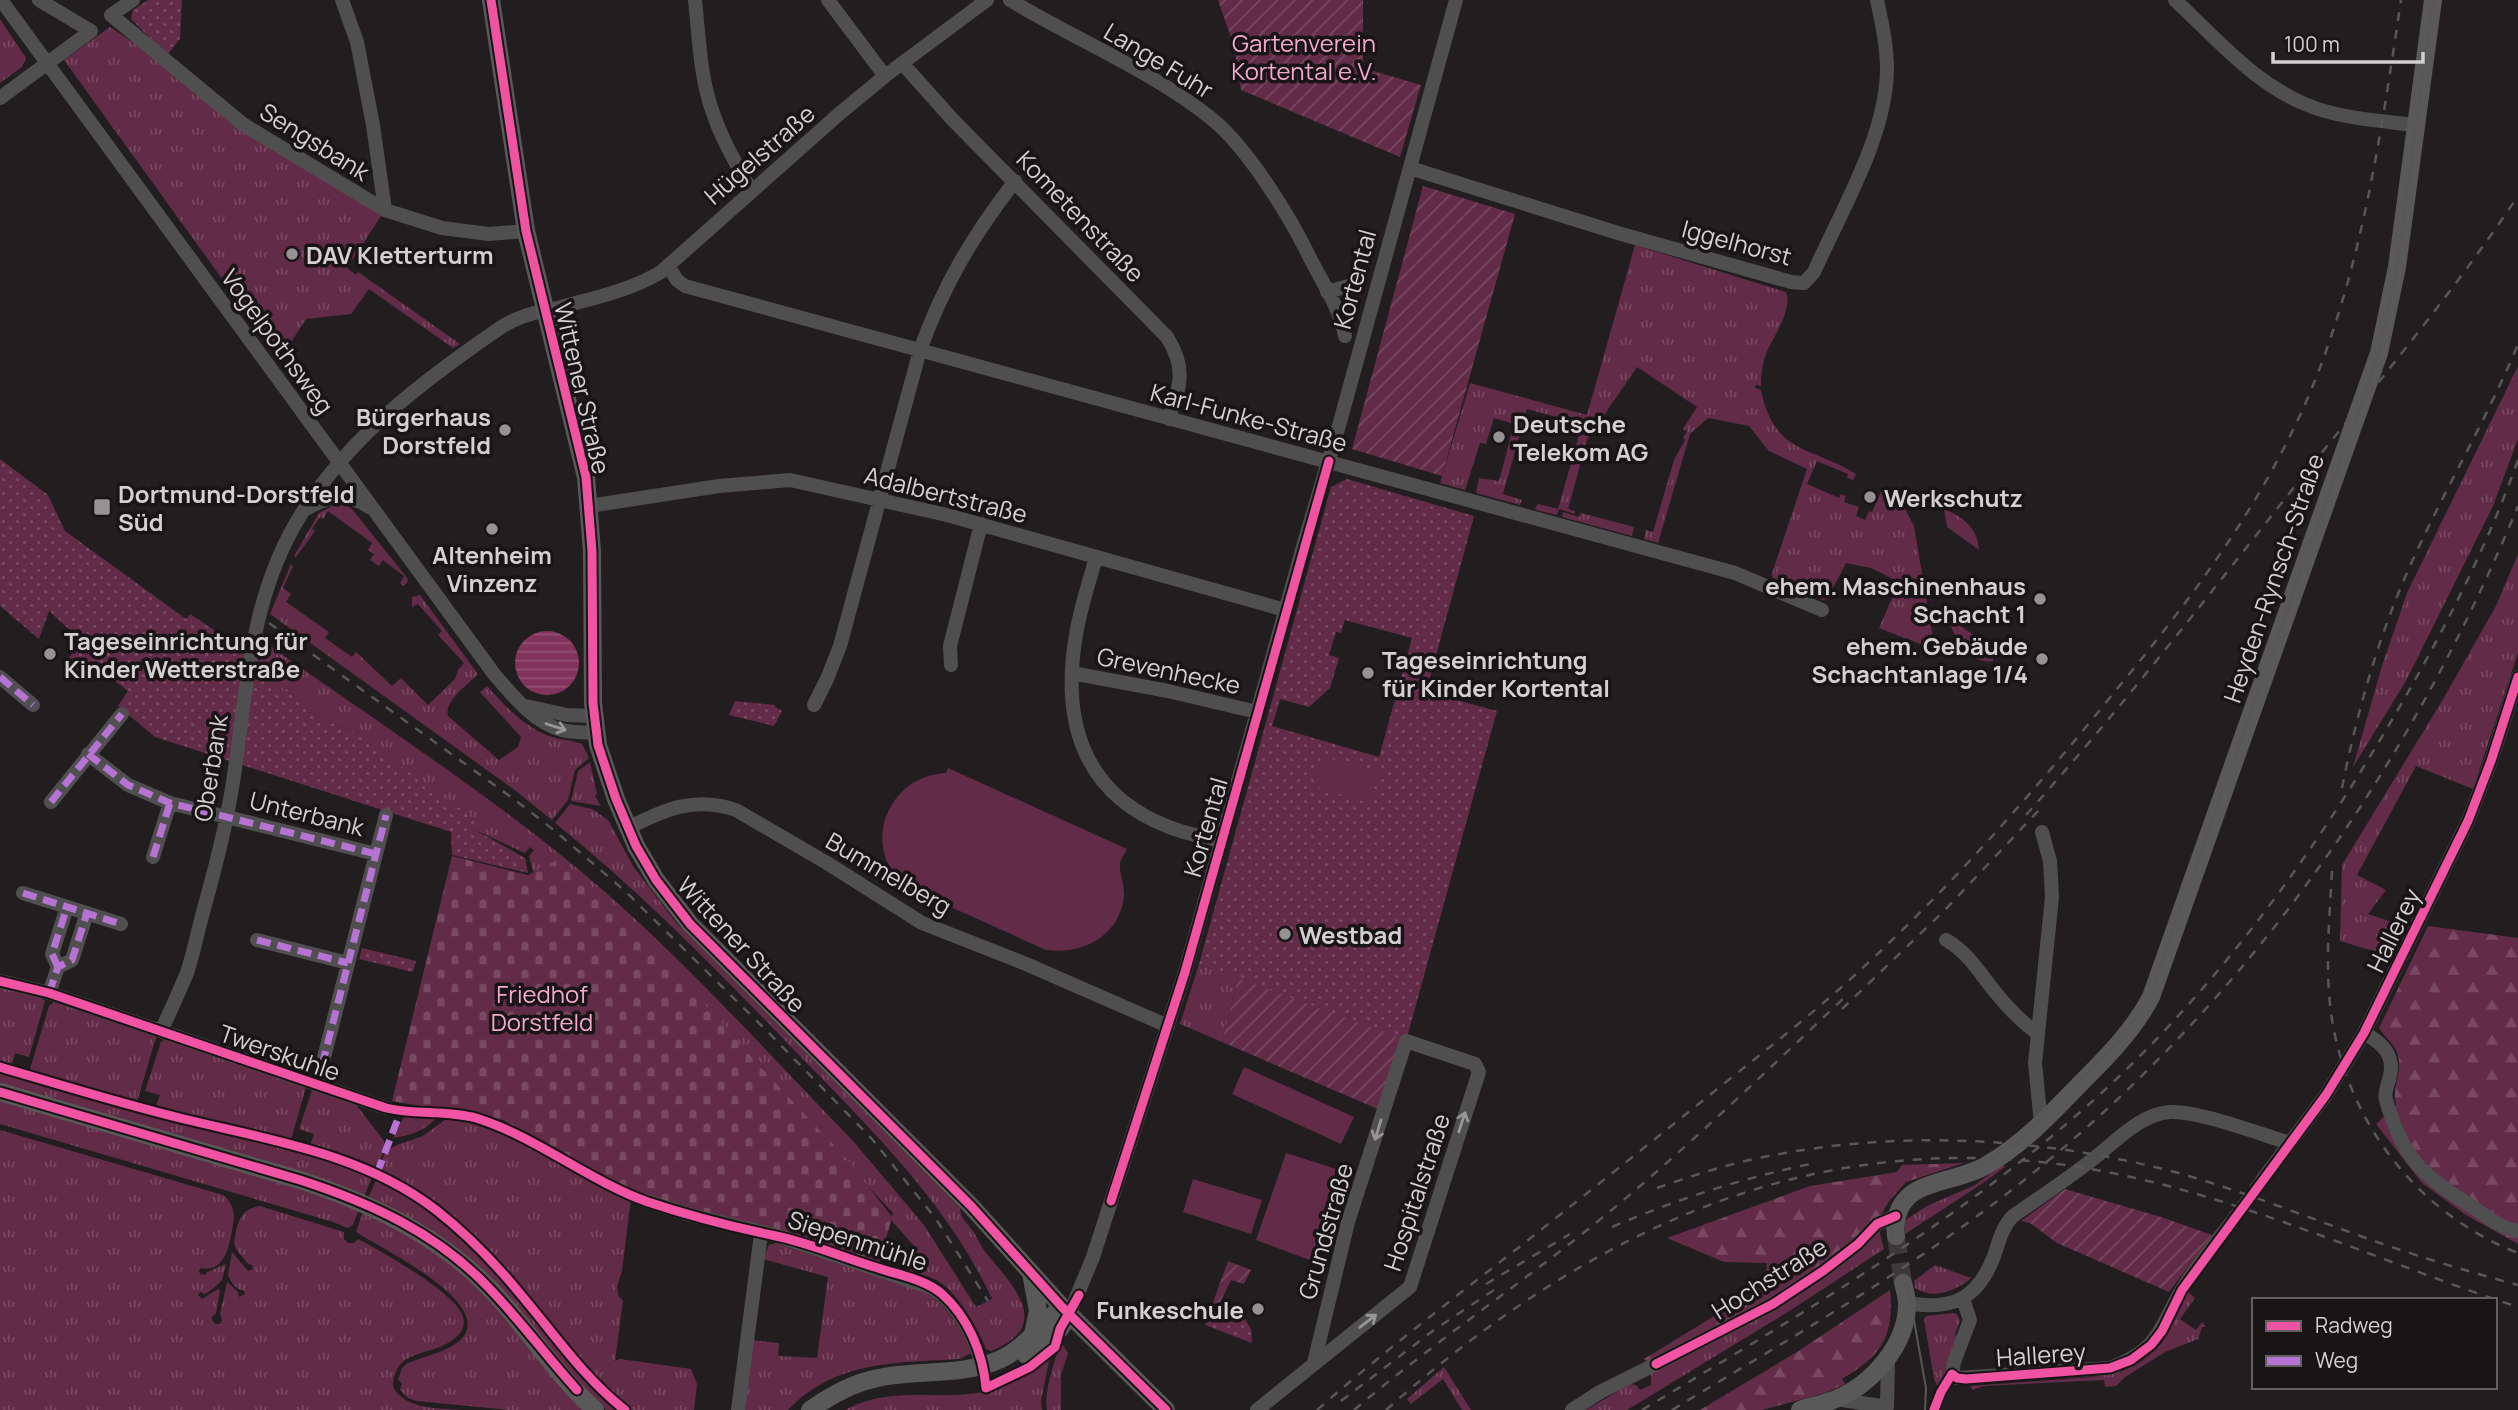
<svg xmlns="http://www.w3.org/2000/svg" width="2518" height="1410" viewBox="0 0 2518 1410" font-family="Manrope,sans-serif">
	<defs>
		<pattern id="grass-tufts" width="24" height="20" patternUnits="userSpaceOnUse" patternTransform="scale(1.75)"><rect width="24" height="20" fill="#622b47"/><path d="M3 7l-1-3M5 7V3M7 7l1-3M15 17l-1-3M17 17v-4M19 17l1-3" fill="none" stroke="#784960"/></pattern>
		<pattern id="forest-firs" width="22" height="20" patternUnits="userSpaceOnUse" patternTransform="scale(1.75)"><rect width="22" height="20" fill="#622b47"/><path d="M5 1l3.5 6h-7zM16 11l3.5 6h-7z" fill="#784960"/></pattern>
		<pattern id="cemetery-stones" width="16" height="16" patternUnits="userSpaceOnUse" patternTransform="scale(1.75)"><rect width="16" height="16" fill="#622b47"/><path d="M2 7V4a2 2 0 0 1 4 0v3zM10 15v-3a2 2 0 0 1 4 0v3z" fill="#784960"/></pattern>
		<pattern id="park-dots" width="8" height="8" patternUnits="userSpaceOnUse" patternTransform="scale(1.75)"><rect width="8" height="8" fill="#622b47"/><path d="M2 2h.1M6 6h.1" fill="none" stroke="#784960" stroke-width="1.8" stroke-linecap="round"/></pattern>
		<pattern id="garden-furrows" width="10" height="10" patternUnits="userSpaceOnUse" patternTransform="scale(1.75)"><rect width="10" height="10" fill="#622b47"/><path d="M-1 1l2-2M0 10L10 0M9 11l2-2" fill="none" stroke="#784960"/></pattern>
		<pattern id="water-rules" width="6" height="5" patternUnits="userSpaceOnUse" patternTransform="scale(1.75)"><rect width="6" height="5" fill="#82335b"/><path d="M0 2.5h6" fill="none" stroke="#935072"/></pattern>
	</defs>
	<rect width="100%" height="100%" fill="#221e20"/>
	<path fill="url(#grass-tufts)" d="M0,19l26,39 -4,9 -22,16z
		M110,27l275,183 -38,58 9,7 2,-3 102,72 -7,4 -84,-59 -18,25 -45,5 -26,40 -216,-299z
		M1635,245l151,47c7,18 -13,45 -20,62 -4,11 -5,21 -5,32l-5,-1 -1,3 6,2c13,65 51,56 95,84l-3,6 -6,-2 1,-4 -31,-13 -10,23 32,14 2,-4 5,2 -2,6 15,5 -3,9 9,4 4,-9 3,1 11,-25 20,18 11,21 20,118 -3,4 -52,-20 20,-46 -28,-14 -25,-5 -19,36 -4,1 -11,-5 1,-10 -12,-4 -5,9 -23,-10 -1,-7 35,-104 -38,-18 -20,-25 -41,-8 -18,16 -32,109 -14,-4 2,-9 7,2 21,-72 11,-20 -2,-2 4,-7 -4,-2 14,-22 -60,-40 -50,73 -19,69 7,2v3l-16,-5 -2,6 -21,-5 -1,-2 3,-4 20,5 24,-85 -55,-15 -24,85 19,6 -2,5 -44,-12 3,-15 20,3 15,-57 -20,-6 -8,26 -6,-1 -15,47 -25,-7 30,-100 117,32z
		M2518,366v73l-25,67 -87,175 -53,86 28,-98 26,-76z
		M336,504l9,1 7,4 56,70 -1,4 -4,3 -3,-3 4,-7 -21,-16 -4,6 -9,-6 4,-6 -6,-4 4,-7 -44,-32 -5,8 -3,-2 -8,12 3,2 -19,26 -2,-1 25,-43z
		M1944,509c19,8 34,19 35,41l-32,-23z
		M1563,512l16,5 2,-4 53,14 -2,9 -70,-19z
		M2518,554v99l-45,136 -57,-23 -59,109 29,15 -18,24 36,12 -14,30 -50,-15 2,-76 100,-164 54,-95z
		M291,564l2,2 -10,22 8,6 -5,8 43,30 -4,6 27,19 4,-5 36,34 9,-8 27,27 27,-26 3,-9 6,-7 -26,-28 4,-4 -24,-27 -6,3v-10l8,-2 58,79c-10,11 -34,26 -30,42l51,44 19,-13 3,-10 -41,-45 7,-6c18,20 36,40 62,50 11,4 23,4 33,8l7,14 -14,12 -7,30 -16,20 -36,-29 -246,-177z
		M1951,619l42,30v12c-22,4 -39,-22 -44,-41z
		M264,642c99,70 202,137 297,213 106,85 197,188 292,286l71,84 52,82 16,-8c-44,-96 -125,-174 -198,-249 -76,-79 -153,-158 -239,-227l15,-19 22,5 16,11 25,46 45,59 282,283c0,10 7,15 13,23 5,8 8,16 14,23 28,34 66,72 4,97l-5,-2c-8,-21 -28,-56 -48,-68 -9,-5 -21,-8 -31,-11l7,-24 -23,-26 2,-7 -75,-80 -284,-258 -5,-19 5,-6 -4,-3 -5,6 -50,-23 -125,-100 -29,-11 -23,-21 -42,-22z
		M590,762l7,32 -2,2 6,10 -30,-5 7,-30z
		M1199,964l39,14 -16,64 -42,-18z
		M0,986l41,12 4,3 -16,56 -14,-4 -5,15 -10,-3z
		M54,1002l102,35 -19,65 -5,1 -32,-9 -1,-5 -5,1 -1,2 -15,-5 -3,-5 -3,3 -40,-11 -2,-5 19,-63z
		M166,1039l140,48 -15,53 -16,-2 -1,-5 -6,3 -15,-4 -4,-5 -3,4 -91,-22 5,-14 -15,-4 16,-49z
		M0,1070l166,47 103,24 93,28 8,6 1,4 -18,46 -5,3 -15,-6 -333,-98z
		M312,1090l42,12 30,39c1,9 -3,22 -12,27l-12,-4v-5l-6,2 -15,-4v-2l-5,-4 -2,4 -23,-7 5,-14 -15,-5z
		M405,1115l33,1c-13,15 -26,19 -45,22z
		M452,1116l28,6 151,76 -9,73 -5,15 1,9 5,6 -8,60 5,-2 71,10 6,15 -3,26h-66c-56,-48 -95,-111 -147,-164 -28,-30 -64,-51 -99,-74 -5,-30 27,-28 42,-37 10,-6 17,-14 28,-19z
		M0,1130l223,65c8,6 11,14 11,23 -3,18 -6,56 -33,50l-2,3 1,3 5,1 2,-3 19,-8 -4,16 -8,8 -9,6 -5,-2 -2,3 4,4 16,-10 2,2 -4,22 -5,5 4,6h5l2,-4 -2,-6 7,-32 11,10 1,5 6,-3 -1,-3c-8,-2 -13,-8 -16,-16l4,-23 16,19 5,-2 -1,-4 -4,-1 -12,-15 -2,-6c3,-18 5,-34 26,-37l84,26v7l4,4h6l4,-4c23,12 94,52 104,75 4,9 1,18 -7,24 -23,20 -60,8 -62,49 13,23 45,21 69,23h-462z
		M2001,1166h5l-20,15 -81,53v-14l22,-14 48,-21z
		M380,1177c104,50 158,158 240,233h-14l-15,-13 -82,-96 -141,-103 9,-20z
		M364,1208l36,18 67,48 120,136h-78l-92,-9 -9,-3 -8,-8 2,-6 -4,-5 4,-11 6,-5c15,-6 37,-11 50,-21 45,-36 -80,-95 -102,-110z
		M1879,1230l5,19 -93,61 -164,100h-41l44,-26 6,1 4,5 11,-5v-11z
		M776,1243l148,48c20,12 40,39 47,62l-11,6c-64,4 -124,1 -172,51h-43l5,-70 29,3 -1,13 39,2 11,-81 -65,-18 6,-14z
		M1935,1265l36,13c-14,13 -39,22 -56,10l-1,-7z
		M2188,1292l7,6 -15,21 16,11 6,-8 4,5h-4l-4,12 -33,13 -40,25 -9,9 -11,1 -1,-7 -121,6 -10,4 -3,-4 122,-9 29,-5 21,-11 19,-17z
		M1953,1313l4,1 3,7 -5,13 3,3 -13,33 1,6 -9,10 -3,-7 -10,-60 2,-3z
		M1063,1345l5,8 -7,22v35h-14c-3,-20 6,-43 12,-62z
		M1050,1356l-9,45 1,9h-197c46,-25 91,-9 139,-18 23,-5 49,-19 66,-36z
		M1444,1367l27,43h-9l-19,-31 -32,25 -4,-5z"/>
	<path fill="url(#forest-firs)" d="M2428,926l90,12v306l-52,-29 -44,-32 -46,-59 20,-19c-5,-19 9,-36 0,-55 -4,-8 -12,-14 -17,-22z
		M1964,1163l-58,19 -17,19 -11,19 -24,25 -94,60 -114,56 -2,-2 121,-74 2,-22 -43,-1 -57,-24 143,-52 87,-14 5,-7z
		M1890,1290c4,46 -7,65 -48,89l3,5 -20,9 -63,17h-62l97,-58z"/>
	<path fill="url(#cemetery-stones)" d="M452,856l76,19 31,-16 120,116 76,86 95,102 42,54 -13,48 -236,-71 -45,-18 -51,-32 -44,-24 -111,-19z"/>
	<path fill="url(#park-dots)" fill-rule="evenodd" d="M148,0h34l-2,39 -13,16 -36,-36 2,-9z
		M0,459l48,36 17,36 121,88 4,-5 69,46 -2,16 41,22 23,21 29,11 126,90 -1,10 50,28 3,15 -76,-18 -1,-23 -296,-95 -37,-31 10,-15 -26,-20 -14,10 -24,-19 16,-16v-7l-31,-28 -10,28 -39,-33z
		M1347,479l127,37 -48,176 71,19 -91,330 -207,-77 132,-477zM1345,620l67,18 -33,119 -107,-31 8,-27 29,8 21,-19 9,-30 -10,-3 7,-23 5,1z
		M735,701l40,4v2l7,4 -8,15 -45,-11z
		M362,948l54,13 -3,11 -54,-13z
		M1211,1307l32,9 8,13 1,14 -47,-18z"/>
	<path fill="url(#garden-furrows)" d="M1218,0h145v68l58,17 -21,72 -159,-67 -7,-44z
		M1423,186l92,28 -73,262 -90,-27z
		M1238,978l164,61 -22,71 -158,-68z
		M2065,1189l96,28 51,18 -43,57 -112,-49 -27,-20 -9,-2z
		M1228,1261l23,9 -7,14 -13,-4 -13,27 -6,-2z"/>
	<path fill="#622b47" d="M1321,756l57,16 -9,31 -56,-17z
		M948,768l179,81c-2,4 -7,11 -7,15 -1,9 5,21 4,33 -5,39 -41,58 -78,53l-133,-60c-55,-32 -31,-114 33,-117z
		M1244,1067l110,50 -13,27 -109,-50z
		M1286,1153l50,16 -21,93 -59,-22z
		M1193,1179l69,21 -11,34 -68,-22z"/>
	<path fill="url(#water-rules)" d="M515 663a32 32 0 1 1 64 0a32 32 0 1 1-64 0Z"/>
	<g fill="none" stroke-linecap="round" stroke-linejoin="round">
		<path stroke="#3d393b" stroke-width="14" stroke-dasharray="14 7" stroke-linecap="butt" d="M2230,1224l33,-45"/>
		<path stroke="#3d393b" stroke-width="18" stroke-dasharray="18 9" stroke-linecap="butt" d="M1896,1236l7,47"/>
		<path stroke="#504f50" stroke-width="14" d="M1,0l493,674c19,22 40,49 68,56 11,3 23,2 34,3
			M133,0l-22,15 133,110 141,85 57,18 47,6 37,-3
			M342,0l15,42 16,83 12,85
			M695,0c4,37 5,78 18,113 9,27 24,52 38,77
			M828,0l57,76
			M1010,0c66,40 141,70 202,119 36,29 78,98 98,139 12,24 31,52 35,78
			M2175,0c43,40 83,88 140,108 32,11 67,13 101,17
			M902,63l50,56 215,218c20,32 13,49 2,82
			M0,98l91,-67 -52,-31
			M1410,168l208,65 173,49 13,1 10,-11c27,-61 72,-135 73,-202 0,-24 -5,-47 -10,-70
			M668,266l9,14 8,6 1050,287 87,37
			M1327,292l25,-7
			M589,506l130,-20 71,-6 157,35 338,95
			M306,509c22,-13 41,-17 63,-2
			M1096,557c-7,26 -16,52 -20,78 -15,86 7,159 93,192 17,7 35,10 52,14
			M951,665l-1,-19 31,-122
			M1072,673l96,18 89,21
			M0,677l33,28
			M814,705l13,-26 13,-33 80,-296c24,-66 52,-113 95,-169
			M526,706l41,9 26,1
			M88,754l40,31 42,18 206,51
			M51,802l71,-88
			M628,828c37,-19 67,-32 108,-18l91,53 95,60 104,41 142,62
			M153,857l17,-54
			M23,893l98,31
			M257,940l91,23
			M1946,940c23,13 34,34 50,53 12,15 26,29 41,40
			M58,967l-6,-13 15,-47
			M0,981l49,12 337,115
			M49,993l9,-26 14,-7 15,-47
			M161,1031c9,-19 18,-39 26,-58 6,-18 10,-38 15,-57 12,-44 24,-88 31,-134 14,-92 17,-188 69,-269 49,-78 121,-132 195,-183 23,-16 40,-17 64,-23 34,-9 70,-17 100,-35l178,-158 46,-38 102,-76
			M2364,1033c20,11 32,23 25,47 -2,7 -5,13 -3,20 16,57 36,76 85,106 14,9 30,23 47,25
			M317,1085l69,-270
			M2041,1124l-6,-61 17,-166 -2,-36 -8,-29
			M2263,1179l63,-84 38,-62 104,-212 23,-60 27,-84
			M646,1201l45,14 87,21 154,52c29,18 45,54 52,85
			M1963,1299l7,21 -16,42 -2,12 5,4 153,-10c49,-18 48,-37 71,-77 14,-24 32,-45 49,-67
			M1907,1303c45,8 71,-4 87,-47 5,-14 8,-29 19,-40 25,-17 51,-35 75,-53 24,-17 50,-49 82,-51 27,-2 92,23 120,31
			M1069,1315l24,-58 92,-285 119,-429 36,-121 116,-422
			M1836,1399l51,8
			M1887,1407l1,-49
			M738,1410l23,-176
			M1257,1410l153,-123 69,-215 -4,-8 -69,-23 -58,181 -34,141
			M1572,1410l28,-18 56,-28 117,-60 50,-33 35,-27 19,-20 19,-8"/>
		<path stroke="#5a5959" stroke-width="18" d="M491,0l35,231 60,246 6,74 1,152 5,42 18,54 20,47 20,34 34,44 281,282 91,101 104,103
			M0,1092l300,88c78,26 149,60 204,124 30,35 57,75 91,106
			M1896,1236c-2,-15 1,-28 12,-39 16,-16 56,-18 79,-32 36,-21 64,-51 93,-81 27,-27 53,-53 71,-87l228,-644 18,-86 36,-267
			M1031,1273l7,38 -5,23
			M1026,1355l34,-26 9,-14
			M810,1410c21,-15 42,-27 68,-32 40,-9 84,-1 123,-19 25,-12 40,-35 61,-52
			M1800,1410c11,-4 24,-6 36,-11 36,-15 71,-54 71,-95 0,-7 -2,-14 -4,-21"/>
		<path stroke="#585657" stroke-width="2" d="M1892,1237c-1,-17 2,-32 15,-44 18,-16 48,-15 70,-26 41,-20 71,-53 102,-85 26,-26 51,-50 69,-82l231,-647 18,-86 36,-267
			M1907,1281l19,107 -1,22"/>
		<path stroke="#585657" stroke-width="2.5" stroke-dasharray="9 9" stroke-linecap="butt" d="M269,623l242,174 44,34 70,60 142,140 105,108 64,80 52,82
			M2342,788c13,-66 31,-132 56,-194 35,-86 85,-165 120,-250
			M2026,815c95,-106 181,-218 269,-329 76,-95 155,-189 223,-290
			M2332,871c-2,40 -6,81 -3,122 8,115 81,218 189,260
			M1842,1009l102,-98 95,-101
			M1657,1188c37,-13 74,-25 112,-32 135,-27 281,-18 413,18 66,19 130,45 195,68 46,16 93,30 141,43
			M1612,1227c68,-29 131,-49 203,-64
			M1486,1284l84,-50
			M1341,1401l93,-71 63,-42
			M1317,1410c65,-57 133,-109 201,-162 63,-50 126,-100 188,-150 51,-41 102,-80 150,-124 94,-86 176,-180 256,-279 77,-93 149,-188 197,-300 53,-126 72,-261 92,-395
			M1354,1410c72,-61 149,-114 223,-172 95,-75 181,-159 269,-242
			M1386,1410c212,-188 448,-296 736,-235 136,29 264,89 396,132
			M1642,1410c148,-89 298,-177 429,-290 125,-107 225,-240 309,-380 54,-90 103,-182 138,-280
			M1672,1410c120,-73 242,-142 351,-229 222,-176 387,-414 495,-675"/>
		<path stroke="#b673d3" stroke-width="7" stroke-dasharray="14 7" stroke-linecap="butt" d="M0,677l33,28
			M88,754l40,31 42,18 206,51
			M51,802l71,-88
			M153,857l17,-54
			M23,893l98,31
			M257,940l91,23
			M58,967l-6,-13 15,-47
			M49,993l9,-26 14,-7 15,-47
			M317,1085l69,-270
			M377,1173l24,-62"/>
		<g stroke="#191416" stroke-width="13">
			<path id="cycleway" d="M491,0l35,231 60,246 6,74 1,152 5,42 18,54 20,47 20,34 34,44 281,282 91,101 104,103
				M0,981l49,12 337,115c29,7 60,2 90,10 61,19 111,62 172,84 42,14 85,25 128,34 34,7 68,22 102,32 20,7 47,11 64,26 26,23 41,59 44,94l44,-21 25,-20 5,-18 19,-34
				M0,1067c61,18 122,37 184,52 86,21 180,35 252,91 32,25 60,54 86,86 33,39 62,82 103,114
				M0,1092l300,88c71,23 137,53 189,108 31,32 58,69 88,102
				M1111,1201l74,-229 144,-511
				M1656,1364l117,-60 50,-33 35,-27 19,-20 19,-8
				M1934,1410l7,-18 11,-18 5,4 9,1 144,-11 21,-8 20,-15 11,-14 20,-41 144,-195 38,-62 104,-212 23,-60 27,-84"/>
		</g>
		<use href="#cycleway" stroke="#f153a3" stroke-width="9"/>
	</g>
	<defs><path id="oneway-shaft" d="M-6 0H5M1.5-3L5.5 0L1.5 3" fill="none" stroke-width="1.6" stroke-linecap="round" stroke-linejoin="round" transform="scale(1.75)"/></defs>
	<g stroke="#999697">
		<use href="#oneway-shaft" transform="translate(556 727) rotate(18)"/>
		<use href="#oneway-shaft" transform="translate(1462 1122) rotate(-72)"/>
		<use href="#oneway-shaft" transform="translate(1378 1130) rotate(107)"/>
		<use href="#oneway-shaft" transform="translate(1368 1321) rotate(-38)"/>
	</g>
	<g fill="#969293" stroke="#191416" stroke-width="2.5">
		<circle cx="292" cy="254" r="7"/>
		<circle cx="505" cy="430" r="7"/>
		<circle cx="1499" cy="437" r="7"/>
		<circle cx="1870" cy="497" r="7"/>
		<rect x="93" y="498" width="18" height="18" rx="3.5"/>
		<circle cx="492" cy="529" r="7"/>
		<circle cx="2040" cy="599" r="7"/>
		<circle cx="50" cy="654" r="7"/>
		<circle cx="2042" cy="659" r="7"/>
		<circle cx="1368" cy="673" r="7"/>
		<circle cx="1285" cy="934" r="7"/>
		<circle cx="1258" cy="1309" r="7"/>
	</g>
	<g text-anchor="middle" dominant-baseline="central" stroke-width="7" stroke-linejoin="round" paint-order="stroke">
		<g font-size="24" fill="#f3aaca" stroke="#191416">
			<text x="1304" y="42">Gartenverein<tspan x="1304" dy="28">Kortental e.V.</tspan></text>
			<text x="542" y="993">Friedhof<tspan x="542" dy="28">Dorstfeld</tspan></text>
		</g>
		<g font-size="24" fill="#d4d0d1" stroke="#191416">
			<text transform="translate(1159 60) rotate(31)">Lange Fuhr</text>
			<text transform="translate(315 141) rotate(32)">Sengsbank</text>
			<text transform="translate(759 154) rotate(-41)">Hügelstraße</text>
			<text transform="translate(1081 216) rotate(46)">Kometenstraße</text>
			<text transform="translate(1737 242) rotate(15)">Iggelhorst</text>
			<text transform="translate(1354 279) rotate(-75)">Kortental</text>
			<text transform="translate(278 341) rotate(54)">Vogelpothsweg</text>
			<text transform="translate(583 388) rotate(77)">Wittener Straße</text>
			<text transform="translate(1249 417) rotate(15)">Karl-Funke-Straße</text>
			<text transform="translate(946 494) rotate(14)">Adalbertstraße</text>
			<text transform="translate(2273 578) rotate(-71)">Heyden-Rynsch-Straße</text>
			<text transform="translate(1169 670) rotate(12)">Grevenhecke</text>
			<text transform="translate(210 768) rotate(-81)">Oberbank</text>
			<text transform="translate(307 813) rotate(14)">Unterbank</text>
			<text transform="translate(1205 827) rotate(-74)">Kortental</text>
			<text transform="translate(889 873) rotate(30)">Bummelberg</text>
			<text transform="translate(2393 930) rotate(-64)">Hallerey</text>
			<text transform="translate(742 944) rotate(47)">Wittener Straße</text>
			<text transform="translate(280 1052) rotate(19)">Twerskuhle</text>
			<text transform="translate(1416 1192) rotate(-72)">Hospitalstraße</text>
			<text transform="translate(1325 1231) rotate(-74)">Grundstraße</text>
			<text transform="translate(858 1240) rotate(18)">Siepenmühle</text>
			<text transform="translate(1769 1278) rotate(-32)">Hochstraße</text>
			<text transform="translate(2041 1354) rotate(-4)">Hallerey</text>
		</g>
		<g font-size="24" font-weight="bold" fill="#d4d0d1" stroke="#191416" text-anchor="start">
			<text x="306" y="254">DAV Kletterturm</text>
			<text x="491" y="416" text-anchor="end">Bürgerhaus<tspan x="491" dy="28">Dorstfeld</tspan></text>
			<text x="1513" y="423">Deutsche<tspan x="1513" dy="28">Telekom AG</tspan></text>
			<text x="118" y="493">Dortmund-Dorstfeld<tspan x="118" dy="28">Süd</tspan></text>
			<text x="1884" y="497">Werkschutz</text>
			<text x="492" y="554" text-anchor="middle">Altenheim<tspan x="492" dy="28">Vinzenz</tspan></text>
			<text x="2026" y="585" text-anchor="end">ehem. Maschinenhaus<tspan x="2026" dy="28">Schacht 1</tspan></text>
			<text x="64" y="640">Tageseinrichtung für<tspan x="64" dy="28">Kinder Wetterstraße</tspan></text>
			<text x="2028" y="645" text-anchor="end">ehem. Gebäude<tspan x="2028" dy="28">Schachtanlage 1/4</tspan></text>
			<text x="1382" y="659">Tageseinrichtung<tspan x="1382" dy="28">für Kinder Kortental</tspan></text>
			<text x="1299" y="934">Westbad</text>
			<text x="1244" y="1309" text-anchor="end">Funkeschule</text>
		</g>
	</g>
	<rect x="2252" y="1298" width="245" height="91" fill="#191416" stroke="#645f61" stroke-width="2"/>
	<rect x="2266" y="1321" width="35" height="10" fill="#f153a3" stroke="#645f61" stroke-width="2"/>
	<text x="2315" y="1333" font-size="21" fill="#d4d0d1">Radweg</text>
	<rect x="2266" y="1356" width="35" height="10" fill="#b673d3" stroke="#645f61" stroke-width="2"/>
	<text x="2315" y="1368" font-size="21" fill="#d4d0d1">Weg</text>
	<path d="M2273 52v10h150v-10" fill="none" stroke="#d4d0d1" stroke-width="3.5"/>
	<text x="2284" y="52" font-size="21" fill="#d4d0d1" stroke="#191416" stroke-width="5" paint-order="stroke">100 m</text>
</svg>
